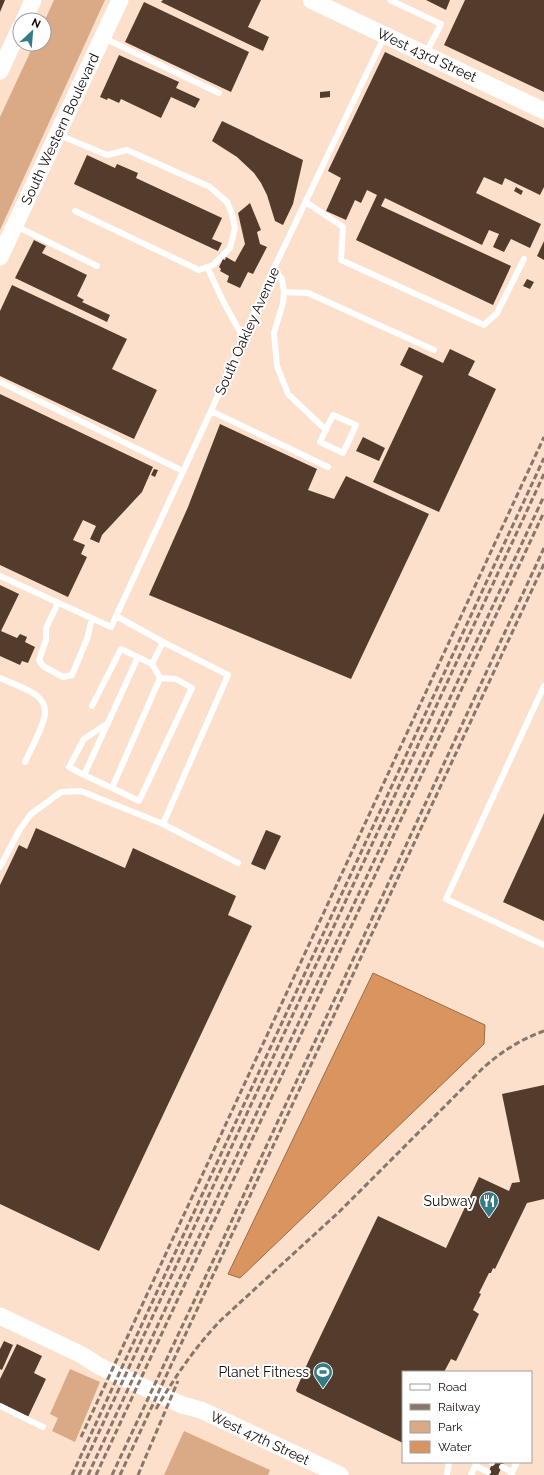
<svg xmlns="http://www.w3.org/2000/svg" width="544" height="1475" viewBox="0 0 544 1475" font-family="Raleway,sans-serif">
	<rect width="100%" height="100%" fill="#fce0cc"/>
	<path fill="#daa985" d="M54,0h51l-105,230v-113l34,-73h10v-22z
		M70,1369l30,13 -25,60 -23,-11 6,-13 -8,-4z
		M184,1431l86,39 -2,5h-104z"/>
	<path fill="#da945f" stroke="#9e6b44" d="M373,973l112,52 -1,19 -244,234 -12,-4z"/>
	<path fill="#533c2c" d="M0,0h5l-5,12z
		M163,0h98l-13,27 21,10 -6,14 -102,-49z
		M426,0h24l-4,10z
		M465,0h79v92l-100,-47z
		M144,2l105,50 -18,40 -106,-50z
		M385,52l159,76v59l-4,8 -35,-17 -3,7 -18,-8 -8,16 65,31 -11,24 -19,-9 -7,13 -11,-5 6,-13 -10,-4 -7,15 -97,-47 -4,8 130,60 -18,39 -137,-65 21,-45 -10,-5 -6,13 -6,-3 -9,20 -20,-9 15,-33 -13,-7z
		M119,55l60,27 -3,6 24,11 -5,9 -24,-11 -10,21 -40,-19 -2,4 -11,-5 -1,2 -7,-3z
		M330,91v6l-10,1v-6z
		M222,121l81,39 -10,44 -10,21 -8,-4 -8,-26 -6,-12 -7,-10 -17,-16 -25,-16z
		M87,155l28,13 2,-4 21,9 -2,5 86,40 -10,21 10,4 -4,8 -144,-67z
		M516,187l7,4 -2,4 -7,-4z
		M250,203l11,27 -4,2 3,12 7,3 -14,27 -5,-2 -8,16 -13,-6 2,-6 -9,-5 1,-2 -2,-2 4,-8 2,1 1,-3 9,5 10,-18 -7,-31z
		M34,240l12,6 -4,7 45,22 -10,21 7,4 -2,2 28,13 -3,7 -92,-44z
		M544,241v19l-7,-4z
		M527,279l7,3 -4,7 -7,-3z
		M12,285l115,54 -15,30 45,21 -23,49 -134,-63v-65z
		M409,347l34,16 7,-14 25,12 -7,14 28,14 -57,123 -66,-30 50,-106 -23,-11z
		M0,394l153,73 -11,25 -40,43 -3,8 -9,-4 6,-13 -13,-6 -10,20 12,5 -4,9 6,3 -19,40 -68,-32z
		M220,424l97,45 -9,21 26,9 12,-23 83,38 -78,165 -202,-84 39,-88z
		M363,437l22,11 -6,13 -23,-10z
		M154,469l4,1 -3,7 -4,-2z
		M0,585l19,9 -18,37 16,7 3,-4 7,3 -2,5 10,5 -7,16 -6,-2 -2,4 -20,-9z
		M544,813v108l-41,-19z
		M36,828l89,40 8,-20 103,48 -8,19 24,11 -153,325 -99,-47v-319l19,-40 8,4z
		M266,830l15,6 -16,34 -14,-6z
		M544,1085v114l-17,4 -32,66 -2,-1 -2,5h-2l-10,20 2,1 -8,16 6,4 -23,47 -5,-2 -7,13h-41v71l-106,-51 -1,-2 12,-28 70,-146 68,32 33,-71 30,14 3,-8 8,-1 -18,-88z
		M4,1341l9,4 -11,25 -2,-1v-20z
		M17,1344l25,12 -8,17 12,6 -18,38 -28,-14v-24z
		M493,1462h11l-6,13h-11z"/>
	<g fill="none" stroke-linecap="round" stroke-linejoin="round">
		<path stroke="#fff" stroke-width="6" d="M390,0l51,24 -15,29
			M104,38l115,55
			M59,135l48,20 20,-5 83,37 17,15 5,12 3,14 -5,20 -17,17 -14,5 -124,-59
			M306,202l37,25 -2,33 143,65 13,-12 27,-54
			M16,226l81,40
			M207,267l18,38 18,32
			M274,268l8,11 2,13 24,1 126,57
			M284,292l-1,11 -9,30 3,33 11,28 38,36
			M0,382l183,89
			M211,411l117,56
			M333,415l23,10 -13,28 -23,-11z
			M0,576l111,51 100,-216 63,-143 111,-233
			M58,603l-12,25v12l-7,20 4,6 20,11 9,-2 15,-36 5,-20
			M163,642l65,33 -65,149
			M0,678c11,5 26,10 36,17 5,4 9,10 9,16 1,11 -15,40 -20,51
			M544,686l-98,213 98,46
			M92,706l29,-57 31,15 11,-22 -47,-26
			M108,723l-24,16 -15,28 15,8 54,-118
			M84,775l28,13 48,-110 -8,-14
			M112,788l27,13 53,-113 -16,-9 -16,-1
			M0,867l20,-38 11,-15 30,-22 20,-1 82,33 75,39
			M0,1406l43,21
			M491,1462l1,1
			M476,1466l12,6
			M502,1467l10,5
			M447,1475l2,-13
			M471,1475l6,-13
			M511,1475l6,-13"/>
		<path stroke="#fff" stroke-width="17" d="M311,0l233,111
			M24,20l9,-20
			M0,71l20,-43
			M0,257l120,-257
			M0,1316l82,39 17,11 83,39 19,5 139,65"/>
		<path stroke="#897669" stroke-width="3" stroke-dasharray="6 3" stroke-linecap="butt" d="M156,1409c19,-32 39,-62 65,-89l118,-108 144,-144c18,-16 38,-29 61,-37
			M81,1437l463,-1000
			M72,1475l472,-1017
			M79,1475l465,-1001
			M88,1475l456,-979
			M96,1475l448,-963
			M112,1475l108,-229 324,-698
			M120,1475l424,-911
			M138,1475l40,-94"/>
	</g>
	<defs>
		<g id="restaurant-pin" transform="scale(1)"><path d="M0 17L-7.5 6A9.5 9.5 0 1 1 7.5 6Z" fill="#347b85" stroke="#fff"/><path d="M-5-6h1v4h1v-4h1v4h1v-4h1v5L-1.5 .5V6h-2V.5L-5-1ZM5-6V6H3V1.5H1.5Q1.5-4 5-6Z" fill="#fff"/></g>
		<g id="stadium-pin" transform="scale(1)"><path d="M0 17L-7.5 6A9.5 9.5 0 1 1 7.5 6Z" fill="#347b85" stroke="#fff"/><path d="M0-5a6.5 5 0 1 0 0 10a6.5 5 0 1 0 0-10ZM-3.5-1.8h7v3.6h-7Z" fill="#fff"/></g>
	</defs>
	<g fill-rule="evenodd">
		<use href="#restaurant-pin" x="489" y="1201"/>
		<use href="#stadium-pin" x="323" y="1372"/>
	</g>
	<g text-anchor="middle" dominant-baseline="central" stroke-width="4" stroke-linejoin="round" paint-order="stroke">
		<g font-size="14" fill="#130a05" stroke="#fff">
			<text transform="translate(427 55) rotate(25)">West 43rd Street</text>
			<text transform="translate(60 129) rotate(-65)">South Western Boulevard</text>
			<text transform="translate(247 331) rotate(-66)">South Oakley Avenue</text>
			<text transform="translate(260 1438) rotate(25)">West 47th Street</text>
		</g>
		<g font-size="14" fill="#130a05" stroke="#fff" text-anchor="end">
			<text x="475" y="1201">Subway</text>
			<text x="309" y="1372">Planet Fitness</text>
		</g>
	</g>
	<rect x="402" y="1371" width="130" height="92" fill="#ffffff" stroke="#a19d9b"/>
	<rect x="410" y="1384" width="20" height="6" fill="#ffffff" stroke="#a19d9b"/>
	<text x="438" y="1391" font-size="12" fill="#130a05">Road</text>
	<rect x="410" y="1404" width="20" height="6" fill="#897669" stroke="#a19d9b"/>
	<text x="438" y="1411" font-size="12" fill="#130a05">Railway</text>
	<rect x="410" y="1421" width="20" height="12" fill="#daa985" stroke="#a19d9b"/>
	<text x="438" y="1431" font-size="12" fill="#130a05">Park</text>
	<rect x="410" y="1441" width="20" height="12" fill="#da945f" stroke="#a19d9b"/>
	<text x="438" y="1451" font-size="12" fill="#130a05">Water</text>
	<g transform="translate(32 32) rotate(26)"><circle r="19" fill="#ffffff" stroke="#a19d9b"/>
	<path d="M0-3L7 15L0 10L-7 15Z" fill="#347b85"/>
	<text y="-6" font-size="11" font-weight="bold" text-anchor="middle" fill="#130a05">N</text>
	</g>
</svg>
